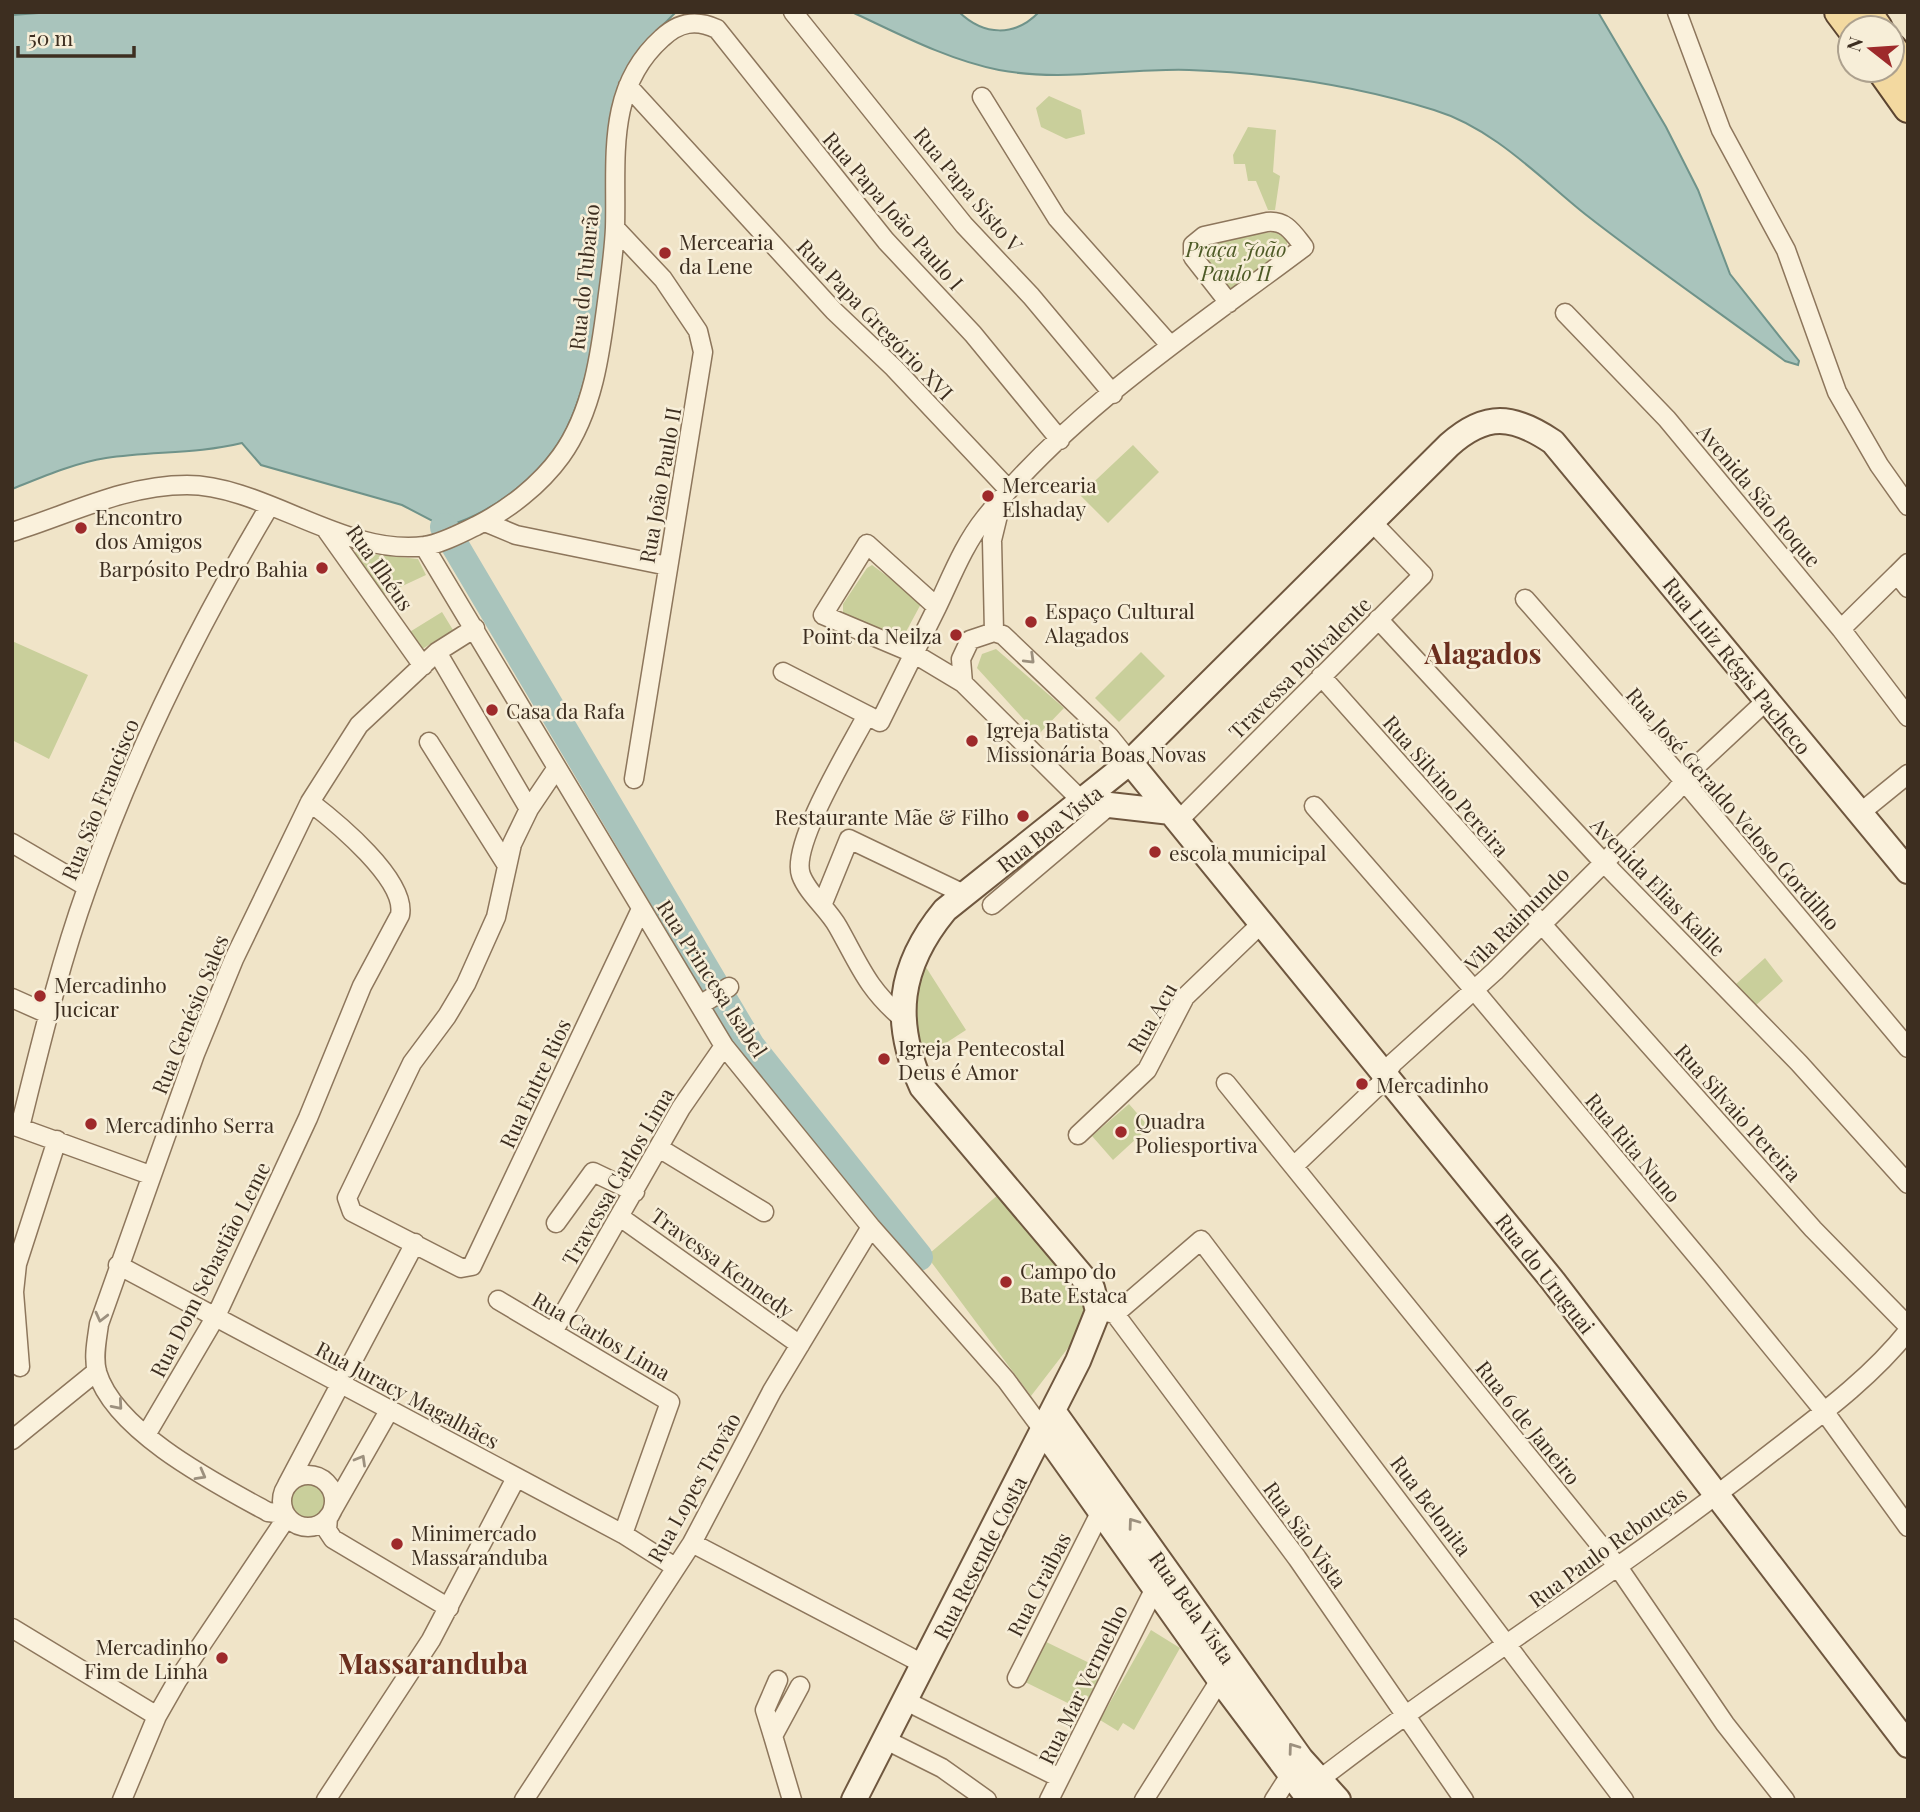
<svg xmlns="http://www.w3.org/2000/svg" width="1920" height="1812" viewBox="0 0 1920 1812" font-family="'Playfair Display',serif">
	<rect width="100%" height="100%" fill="#f0e4c8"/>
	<path fill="#c9cf9b" d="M1049,96l32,14 4,24 -19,5 -25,-12 -5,-19z
		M1248,127l28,3 -3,42 7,4 -5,34h-7l-12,-29h-8l-3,-17h-11l-1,-9z
		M1274,232l13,7v12l-56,42 -30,-38 1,-11 9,-5z
		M1133,445l26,27 -51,51 -28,-28z
		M354,552l64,7 8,16 -43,20z
		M872,565l50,37 -21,39 -58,-28v-9l24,-36z
		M442,612l11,18 -34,21 -11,-18z
		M12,641l76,34 -39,84 -37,-19z
		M996,649l68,59 -26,27 -61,-67 5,-14z
		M1141,652l24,24 -46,46 -24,-24z
		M1765,958l18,23 -28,25 -19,-22z
		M922,961l44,69 -34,22 -16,-3 -3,-73z
		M1129,1104l20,23 -36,33 -21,-24z
		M999,1194l91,114 -2,14 -57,74 -102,-137 3,-2 -2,-4z
		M290 1501a18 18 0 1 1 36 0a18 18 0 1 1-36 0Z
		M1151,1630l29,18 -46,82 -11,-7 -5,8 -18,-11z
		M1036,1637l76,37 -20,41 -75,-37z"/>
	<path fill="#a9c4bc" stroke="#6f938a" stroke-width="2" d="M52,12h624l-35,35 -14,26 -34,272c-7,31 -15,64 -31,92 -25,42 -71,77 -118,90l-42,-22 -141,-40 -19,-22c-45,11 -90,8 -136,15 -32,5 -64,19 -94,31v-474z
		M852,12h107c25,24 56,25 80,0h559l68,115 32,63 32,84 69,87 -1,4 -13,-4c-66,-49 -135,-96 -200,-147 -47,-38 -92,-86 -151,-104 -80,-25 -162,-37 -245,-40 -63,-2 -127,12 -190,0 -51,-10 -100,-36 -147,-58z"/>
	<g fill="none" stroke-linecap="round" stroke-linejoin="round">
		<path stroke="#a9c4bc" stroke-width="28" d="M444,527l307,519 168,211"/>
		<g stroke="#8d765c" stroke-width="21">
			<path id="street" d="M793,12l171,213 67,71 82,98
				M1677,12l44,118 65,120 51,142 42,73 29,41
				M628,86l206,225 60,57 114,121
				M982,97l75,121 113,127
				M615,228l48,51 35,52 5,21 -69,427
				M1565,313l102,106 174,210 67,88
				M485,522l31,13 152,31
				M325,528l98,138
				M12,532c58,-18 113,-47 175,-47 76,0 158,72 238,61 18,-3 36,-13 51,-20 32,-16 64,-41 85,-70 33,-46 40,-107 47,-162 3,-22 6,-44 7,-66 2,-68 -10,-139 47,-190 17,-16 34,-19 55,-9l169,212 87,93 87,106
				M424,546l300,500 147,181 135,153 37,50
				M1908,563l-11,11 11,14
				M1525,599l159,182 224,267
				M937,607l-70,-63 -44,71 90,38 50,30 120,119
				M1378,619l226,244 195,200 109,121
				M1841,629l56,-55
				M994,632l-2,-92 9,-37
				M437,652l92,157
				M783,672l84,43
				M1321,676l492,553 95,97
				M963,683l-2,-24 9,-19 24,-8 9,3 106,101 21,26
				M429,742l77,122
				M556,769l-27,40 -17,35 -16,73 -30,67 -19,32 -35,47 -65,135 5,14 109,56 11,-2 169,-357
				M1314,806l161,185 237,283 112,137 84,116
				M1860,813l48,-39
				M1178,821l245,-246 -51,-53
				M12,843l75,44
				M823,903l26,-64 115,55
				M992,905l117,-99
				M12,998l36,16
				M700,1005l29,-18
				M902,1018c-35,-30 -42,-52 -64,-91 -10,-18 -30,-33 -37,-52 -11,-30 50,-129 66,-160l13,7c19,-38 38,-77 57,-115 14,-29 27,-63 48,-89 85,-107 210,-189 319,-271 -11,-14 -18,-27 -37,-25l-63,14 -11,9v12l36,46
				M1226,1083l392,484 107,157 60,76
				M12,1125l138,50
				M20,1127c20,-80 39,-161 67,-239 47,-134 110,-260 182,-381
				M1078,1135l69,-65 38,-73 78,-75
				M659,1148l105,64
				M1295,1165l84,-80 14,-22 102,-92 180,-179 18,-23 73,-68
				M620,1217l180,128
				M556,1223l37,-51 42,20
				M118,1265l505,269 52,33
				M498,1300l172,102 -47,132
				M1105,1312l10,2 182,244 167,242
				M1115,1314l86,-74 423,560
				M553,1332l128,-224 43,-62
				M20,1367l-6,-75 3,-28 40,-124
				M146,1435l70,-119 92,-198 54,-132 38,-71c7,-35 -64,-93 -90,-113
				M12,1440l85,-69
				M282 1501a26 26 0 1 1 52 0a26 26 0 1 1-52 0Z
				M287,1485l128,-242
				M333,1509l57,-100
				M285,1514l-17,-2c-51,-28 -153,-80 -171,-140 -4,-15 0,-33 2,-48l96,-270 39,-95 76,-157 49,-77 78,-73 38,-24
				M328,1517l-1,13 6,9 116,69
				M692,1543l233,122
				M12,1628l145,88
				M1017,1678l84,-167
				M906,1701l154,77
				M773,1736l-8,-26 13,-30
				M886,1740l56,28 45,32
				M1319,1780c141,-109 293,-204 434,-313 53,-42 113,-83 155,-136
				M122,1800l35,-84 20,-35 110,-164
				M326,1800l105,-160 85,-162
				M524,1800l168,-257 80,-152 99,-164
				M792,1800l-19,-64 27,-50
				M1049,1800l106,-212
				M1144,1800l76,-120
				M1274,1800l16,-25"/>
		</g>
		<g stroke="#6f573f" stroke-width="28">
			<path id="secondary" d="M1130,762l423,519 355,464
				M1083,802l88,10
				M1053,1411l248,348 37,41
				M1043,1430l177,250 90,120
				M854,1800l224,-439 20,-50 -6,-23 -170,-201c-30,-66 -24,-120 23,-177l185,-148 319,-317c37,-33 64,-30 104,-3l355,429"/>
		</g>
		<g stroke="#5b4430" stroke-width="32">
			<path id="primary" d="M1839,12l12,16
				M1867,12l11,16
				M1892,48l16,21
				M1881,70l27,38"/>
		</g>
		<use href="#street" stroke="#faf1dc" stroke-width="18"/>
		<use href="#secondary" stroke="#faf1dc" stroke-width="24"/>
		<use href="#primary" stroke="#f3d9a0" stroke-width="28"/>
	</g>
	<defs><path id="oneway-chevron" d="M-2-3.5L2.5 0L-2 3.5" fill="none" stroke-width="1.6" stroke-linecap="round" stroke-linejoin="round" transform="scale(1.75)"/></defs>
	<g stroke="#9c907e">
		<use href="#oneway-chevron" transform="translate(1030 659) rotate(44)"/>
		<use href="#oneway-chevron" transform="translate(101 1317) rotate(104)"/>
		<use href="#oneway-chevron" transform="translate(118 1405) rotate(49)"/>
		<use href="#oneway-chevron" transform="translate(361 1460) rotate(-60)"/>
		<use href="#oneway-chevron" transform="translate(201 1475) rotate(29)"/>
		<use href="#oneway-chevron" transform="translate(1133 1523) rotate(-126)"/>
		<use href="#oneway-chevron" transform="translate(1293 1748) rotate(-126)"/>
	</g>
	<g fill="#9e2a2b" stroke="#f7eed8" stroke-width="2.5">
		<circle cx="665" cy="253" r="7"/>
		<circle cx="988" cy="496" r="7"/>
		<circle cx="81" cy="528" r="7"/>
		<circle cx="322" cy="568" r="7"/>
		<circle cx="1031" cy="622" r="7"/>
		<circle cx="956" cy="635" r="7"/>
		<circle cx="492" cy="710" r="7"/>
		<circle cx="972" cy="741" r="7"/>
		<circle cx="1023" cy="816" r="7"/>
		<circle cx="1155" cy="852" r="7"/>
		<circle cx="40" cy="996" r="7"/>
		<circle cx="884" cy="1059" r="7"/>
		<circle cx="1362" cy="1084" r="7"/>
		<circle cx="91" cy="1124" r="7"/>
		<circle cx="1121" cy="1132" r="7"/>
		<circle cx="1006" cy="1282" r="7"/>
		<circle cx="397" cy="1544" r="7"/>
		<circle cx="222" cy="1658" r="7"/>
	</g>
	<g text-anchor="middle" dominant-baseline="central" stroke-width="5" stroke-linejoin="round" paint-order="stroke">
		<g font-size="21" fill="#3d2e20" stroke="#f7eed8">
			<text transform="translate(969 189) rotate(50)">Rua Papa Sisto V</text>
			<text transform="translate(894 210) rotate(49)">Rua Papa João Paulo I</text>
			<text transform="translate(583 277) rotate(-84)">Rua do Tubarão</text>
			<text transform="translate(876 319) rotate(46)">Rua Papa Gregório XVI</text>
			<text transform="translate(659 485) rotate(-80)">Rua João Paulo II</text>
			<text transform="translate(1760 495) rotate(50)">Avenida São Roque</text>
			<text transform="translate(381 567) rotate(55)">Rua Ilhéus</text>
			<text transform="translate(1738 665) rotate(51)">Rua Luiz Régis Pacheco</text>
			<text transform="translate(1299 667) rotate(-45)">Travessa Polivalente</text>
			<text transform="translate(1447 785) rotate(49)">Rua Silvino Pereira</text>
			<text transform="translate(99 799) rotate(-68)">Rua São Francisco</text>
			<text transform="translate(1734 808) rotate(49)">Rua José Geraldo Veloso Gordilho</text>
			<text transform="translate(1049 828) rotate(-38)">Rua Boa Vista</text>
			<text transform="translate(1659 886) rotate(46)">Avenida Elias Kalile</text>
			<text transform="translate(1516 918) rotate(-45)">Vila Raimundo</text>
			<text transform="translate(713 978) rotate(57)">Rua Princesa Isabel</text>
			<text transform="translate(189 1014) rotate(-68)">Rua Genésio Sales</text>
			<text transform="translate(1151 1017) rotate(-60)">Rua Acu</text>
			<text transform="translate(534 1083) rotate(-65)">Rua Entre Rios</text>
			<text transform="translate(1739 1112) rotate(48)">Rua Silvaio Pereira</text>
			<text transform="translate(1634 1147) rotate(50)">Rua Rita Nuno</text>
			<text transform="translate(617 1176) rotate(-60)">Travessa Carlos Lima</text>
			<text transform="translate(723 1262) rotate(36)">Travessa Kennedy</text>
			<text transform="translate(209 1269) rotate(-63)">Rua Dom Sebastião Leme</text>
			<text transform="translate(1546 1273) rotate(52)">Rua do Uruguai</text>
			<text transform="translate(602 1335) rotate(30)">Rua Carlos Lima</text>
			<text transform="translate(408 1394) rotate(28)">Rua Juracy Magalhães</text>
			<text transform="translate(1529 1422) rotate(51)">Rua 6 de Janeiro</text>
			<text transform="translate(693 1487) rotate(-61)">Rua Lopes Trovão</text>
			<text transform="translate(1432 1505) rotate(53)">Rua Belonita</text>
			<text transform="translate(1306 1534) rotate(54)">Rua São Vista</text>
			<text transform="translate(1607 1546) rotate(-36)">Rua Paulo Rebouças</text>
			<text transform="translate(979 1557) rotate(-63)">Rua Resende Costa</text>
			<text transform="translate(1038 1584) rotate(-63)">Rua Craibas</text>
			<text transform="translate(1193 1607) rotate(55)">Rua Bela Vista</text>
			<text transform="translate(1082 1684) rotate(-64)">Rua Mar Vermelho</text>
		</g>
		<g font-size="21" fill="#3d2e20" stroke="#f7eed8" text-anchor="start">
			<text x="679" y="241">Mercearia<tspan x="679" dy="24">da Lene</tspan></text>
			<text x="1002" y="484">Mercearia<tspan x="1002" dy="24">Elshaday</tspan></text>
			<text x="95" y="516">Encontro<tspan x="95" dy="24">dos Amigos</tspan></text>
			<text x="308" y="568" text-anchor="end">Barpósito Pedro Bahia</text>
			<text x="1045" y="610">Espaço Cultural<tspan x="1045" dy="24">Alagados</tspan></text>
			<text x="942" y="635" text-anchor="end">Point da Neilza</text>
			<text x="506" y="710">Casa da Rafa</text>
			<text x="986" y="729">Igreja Batista<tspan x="986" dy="24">Missionária Boas Novas</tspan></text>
			<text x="1009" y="816" text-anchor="end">Restaurante Mãe &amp; Filho</text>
			<text x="1169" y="852">escola municipal</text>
			<text x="54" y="984">Mercadinho<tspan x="54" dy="24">Jucicar</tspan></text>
			<text x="898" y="1047">Igreja Pentecostal<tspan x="898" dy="24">Deus é Amor</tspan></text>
			<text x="1376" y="1084">Mercadinho</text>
			<text x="1135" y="1120">Quadra<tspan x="1135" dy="24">Poliesportiva</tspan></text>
			<text x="105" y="1124">Mercadinho Serra</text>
			<text x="1020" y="1270">Campo do<tspan x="1020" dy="24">Bate Estaca</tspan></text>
			<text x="411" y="1532">Minimercado<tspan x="411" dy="24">Massaranduba</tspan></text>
			<text x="208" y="1646" text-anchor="end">Mercadinho<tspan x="208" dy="24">Fim de Linha</tspan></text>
		</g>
		<g font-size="21" font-style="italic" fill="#4d5a26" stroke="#f7eed8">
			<text x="1236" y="248">Praça João<tspan x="1236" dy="24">Paulo II</tspan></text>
		</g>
		<g font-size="28" font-weight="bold" fill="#6b2e1e" stroke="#f7eed8">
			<text x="1483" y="652">Alagados</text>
			<text x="433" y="1662">Massaranduba</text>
		</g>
	</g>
	<rect width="1920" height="1812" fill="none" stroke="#3d2e20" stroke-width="28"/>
	<g transform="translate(1871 49) rotate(287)"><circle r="33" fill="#f7eed8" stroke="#ada18e" stroke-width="2"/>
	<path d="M0-5L12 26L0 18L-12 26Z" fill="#9e2a2b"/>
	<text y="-10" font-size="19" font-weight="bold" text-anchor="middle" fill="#3d2e20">N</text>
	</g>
	<path d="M18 46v10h116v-10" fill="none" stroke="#3d2e20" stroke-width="3.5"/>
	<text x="28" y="46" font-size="21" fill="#3d2e20" stroke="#f7eed8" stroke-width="5" paint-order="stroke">50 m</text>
</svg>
